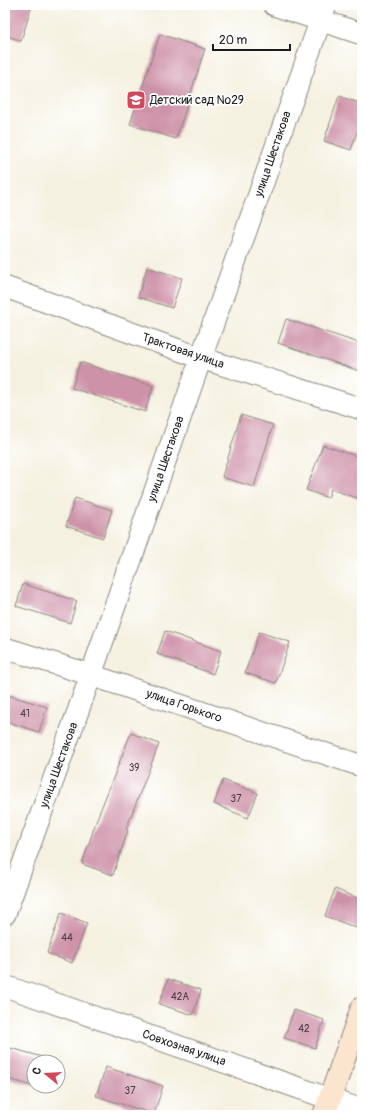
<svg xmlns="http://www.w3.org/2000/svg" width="367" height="1120" viewBox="0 0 367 1120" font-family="Pangolin,sans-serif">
	<rect width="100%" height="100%" fill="#fff"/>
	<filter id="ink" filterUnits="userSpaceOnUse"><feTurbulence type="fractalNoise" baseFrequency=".025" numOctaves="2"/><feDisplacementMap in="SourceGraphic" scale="8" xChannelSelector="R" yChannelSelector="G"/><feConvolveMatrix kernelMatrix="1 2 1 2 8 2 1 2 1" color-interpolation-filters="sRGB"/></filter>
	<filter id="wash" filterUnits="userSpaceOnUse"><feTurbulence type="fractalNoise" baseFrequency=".012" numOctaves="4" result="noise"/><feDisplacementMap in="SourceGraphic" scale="16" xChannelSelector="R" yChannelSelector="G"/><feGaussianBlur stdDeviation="0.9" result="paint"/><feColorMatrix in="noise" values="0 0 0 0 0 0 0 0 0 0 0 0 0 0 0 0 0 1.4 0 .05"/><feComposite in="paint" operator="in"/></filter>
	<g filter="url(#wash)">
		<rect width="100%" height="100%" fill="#f4f1e0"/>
		<g id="blocks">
			<path fill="#ce92a8" d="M5,5h27l-11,36 -16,-6z
				M160,34l45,15 -29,90 -46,-15z
				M339,96l23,8v14l-11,32 -27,-9z
				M147,267l35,11 -10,30 -34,-11z
				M286,319l76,25v28l-84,-29z
				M80,362l73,24 -8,26 -73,-24z
				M241,415l32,10 -19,62 -32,-10z
				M323,445l39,13v42l-31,-11 -3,9 -22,-8z
				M75,498l37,12 -9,28 -37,-12z
				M23,584l54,17 -7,22 -54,-17z
				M165,631l56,20 -8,23 -56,-20z
				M259,632l31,10 -14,41 -31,-10z
				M5,694l42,13 -8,25 -34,-11z
				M131,733l28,11 -33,85 2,1 -15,45 -31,-11 15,-45z
				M223,780l35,13 -10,25 -34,-14z
				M335,889l27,11v30l-37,-14z
				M61,913l26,10 -15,40 -25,-10z
				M168,979l33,11 -8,25 -34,-11z
				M294,1010l30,10 -9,28 -31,-10z
				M11,1048l38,11 -1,3h-14v24h6v2l-35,-10v-11z
				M106,1067l57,19 -9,28 -58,-18z"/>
		</g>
	</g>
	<g filter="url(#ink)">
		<use href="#blocks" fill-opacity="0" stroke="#88867e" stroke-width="1"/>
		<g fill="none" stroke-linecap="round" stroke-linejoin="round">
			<g stroke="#88867e" stroke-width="23">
				<path id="street" d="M274,5l88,29
					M5,287l196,71 161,51
					M5,648l86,27 271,91
					M5,914l86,-239 110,-317 125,-353
					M5,986l357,124"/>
			</g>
			<g stroke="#88867e" stroke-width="24">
				<path id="secondary" d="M324,1115l38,-107"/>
			</g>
			<use href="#street" stroke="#fff" stroke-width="21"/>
			<use href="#secondary" stroke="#fbe5cf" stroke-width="22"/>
		</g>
	</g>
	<defs>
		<g id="school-square" transform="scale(1)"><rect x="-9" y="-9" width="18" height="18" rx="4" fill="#d1495b" stroke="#fff"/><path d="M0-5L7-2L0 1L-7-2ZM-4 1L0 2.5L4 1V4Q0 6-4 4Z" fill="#fff"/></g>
	</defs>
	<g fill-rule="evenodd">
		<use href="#school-square" x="136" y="100"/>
	</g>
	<g text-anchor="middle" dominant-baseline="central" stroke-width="3.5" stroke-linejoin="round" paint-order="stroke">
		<g font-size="10" fill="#483a3f">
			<text x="25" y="714">41</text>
			<text x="134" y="768">39</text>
			<text x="236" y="799">37</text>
			<text x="67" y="938">44</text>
			<text x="180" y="997">42А</text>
			<text x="304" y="1029">42</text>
			<text x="130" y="1091">37</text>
		</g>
		<g font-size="12" fill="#1c1c1c" stroke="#fff" text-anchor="start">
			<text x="150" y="100">Детский сад №29</text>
		</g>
		<g font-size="12" fill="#1c1c1c" stroke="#fff">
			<text transform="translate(273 154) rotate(-71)">улица Шестакова</text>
			<text transform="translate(183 351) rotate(19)">Трактовая улица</text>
			<text transform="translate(166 459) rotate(-71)">улица Шестакова</text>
			<text transform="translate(184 706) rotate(19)">улица Горького</text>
			<text transform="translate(59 765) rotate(-70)">улица Шестакова</text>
			<text transform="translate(184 1048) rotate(19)">Совхозная улица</text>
		</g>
	</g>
	<rect width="367" height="1120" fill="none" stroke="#fff" stroke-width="20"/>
	<g transform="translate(46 1074) rotate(288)"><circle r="19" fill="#ffffff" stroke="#a4a4a4"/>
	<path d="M0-3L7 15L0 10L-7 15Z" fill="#d1495b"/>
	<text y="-6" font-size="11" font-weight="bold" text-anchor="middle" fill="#1c1c1c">С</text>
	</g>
	<path d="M213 44v6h77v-6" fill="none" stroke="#1c1c1c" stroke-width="2"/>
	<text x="219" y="44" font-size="12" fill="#1c1c1c" stroke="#ffffff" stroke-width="3" paint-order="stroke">20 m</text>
</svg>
